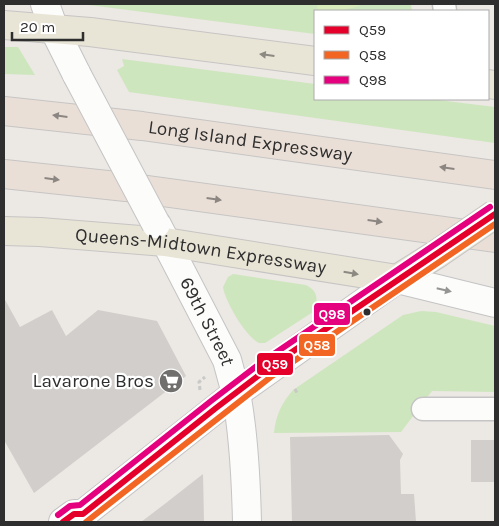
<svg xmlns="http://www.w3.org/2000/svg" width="499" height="526" viewBox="0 0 499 526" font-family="Karla,sans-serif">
	<rect width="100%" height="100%" fill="#ece8e4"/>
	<path fill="#cee6be" d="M81,4h330l1,7h-97v23z
		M4,47h14l17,28 -31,-1z
		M122,59l193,25v15h115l65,8v36l-366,-51 -12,-22 7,-4z
		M233,274l73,11c12,6 13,15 7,27l-48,31h-6c-14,-7 -34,-42 -36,-56l5,-10z
		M421,311l15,1 59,14v66l-63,-1 -31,41 -127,1c2,-18 7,-29 19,-43l110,-75z"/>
	<path fill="#d9eabb" d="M317,4h42l1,2 -21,5h-21z"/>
	<path fill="#d1cecb" d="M4,298l16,29 32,-17 14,26 32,-26 59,11 29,55 -152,117 -30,-53z
		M389,435l14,19 -3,6 1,34h13l2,28h-124l-2,-85z
		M471,440h24v42h-24z
		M203,474l1,48h-63l25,-19z"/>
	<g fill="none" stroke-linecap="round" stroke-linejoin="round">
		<g stroke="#c5c4c5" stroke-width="25">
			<path id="minor" d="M444,4l1,7
				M423,409h72"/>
		</g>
		<g stroke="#c5c4c5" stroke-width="30">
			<path id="tertiary" d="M236,393c8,42 10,86 11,129"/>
		</g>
		<g stroke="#c5c4c5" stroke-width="30">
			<g id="secondary">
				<path d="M45,4l9,25 23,46"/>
				<path id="s1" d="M157,225l70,135 9,33"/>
				<path d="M63,522l11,-8h9l153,-121 161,-114 98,24"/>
			</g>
		</g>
		<g stroke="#c6c5c4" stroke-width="30">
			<g id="primary">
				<path d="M4,25l86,7 225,29"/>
				<path d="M488,84l7,1"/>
				<path id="s2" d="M4,231l36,1 125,10 232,37 40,-25"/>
			</g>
		</g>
		<g stroke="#c6c5c4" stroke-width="30">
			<g id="motorway">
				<path id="s3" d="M4,111l138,15 353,49"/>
				<path d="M4,174l122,13 369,51"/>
			</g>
		</g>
		<path stroke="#c9c9c8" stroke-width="3" stroke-dasharray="4 2.5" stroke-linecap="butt" d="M295,389l3,6
			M200,390l-1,-8 6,-5"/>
		<use href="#minor" stroke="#fcfcfb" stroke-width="22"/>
		<use href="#tertiary" stroke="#fcfcfb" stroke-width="28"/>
		<use href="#secondary" stroke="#fcfcfb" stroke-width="28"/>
		<use href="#primary" stroke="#e8e4d6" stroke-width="28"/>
		<use href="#motorway" stroke="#eadfd6" stroke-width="28"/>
		<g stroke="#c5c4c5" stroke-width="30" stroke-linecap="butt">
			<path id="secondary-bridge" d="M77,75l79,149"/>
		</g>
		<g stroke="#c6c5c4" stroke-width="30" stroke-linecap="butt">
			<path id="primary-bridge" d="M437,254l58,-40"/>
		</g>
		<use href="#secondary-bridge" stroke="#fcfcfb" stroke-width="28"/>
		<use href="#primary-bridge" stroke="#e8e4d6" stroke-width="28"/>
		<g stroke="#fff" stroke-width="10">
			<path id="bus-1" d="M63,522l11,-8h9l133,-106 51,-39 228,-155"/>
		</g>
		<g stroke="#fff" stroke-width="10">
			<path id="bus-2" d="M86,522l186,-146 223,-152"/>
		</g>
		<g stroke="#fff" stroke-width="10">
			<path id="bus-3" d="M58,515l12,-9 10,-1 131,-104 51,-39 228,-155"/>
		</g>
		<use href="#bus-1" stroke="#e4002b" stroke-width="6"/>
		<use href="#bus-2" stroke="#f26522" stroke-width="6"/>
		<use href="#bus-3" stroke="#e5007d" stroke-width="6"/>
	</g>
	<defs><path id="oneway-solid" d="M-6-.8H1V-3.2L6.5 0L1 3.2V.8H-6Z" transform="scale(1.25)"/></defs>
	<g fill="#8b8982">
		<use href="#oneway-solid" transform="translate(267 55) rotate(-173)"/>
		<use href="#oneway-solid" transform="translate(351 273) rotate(10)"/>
	</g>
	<g fill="#8c8682">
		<use href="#oneway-solid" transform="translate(60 116) rotate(-173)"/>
		<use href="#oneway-solid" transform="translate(447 168) rotate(-172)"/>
		<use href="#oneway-solid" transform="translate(52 179) rotate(7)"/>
		<use href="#oneway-solid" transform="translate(214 199) rotate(8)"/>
		<use href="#oneway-solid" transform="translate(375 221) rotate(8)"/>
	</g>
	<use fill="#959594" href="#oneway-solid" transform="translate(444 290) rotate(13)"/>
	<defs>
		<g id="supermarket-disc" transform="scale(1.25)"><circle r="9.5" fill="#706f6e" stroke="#fff"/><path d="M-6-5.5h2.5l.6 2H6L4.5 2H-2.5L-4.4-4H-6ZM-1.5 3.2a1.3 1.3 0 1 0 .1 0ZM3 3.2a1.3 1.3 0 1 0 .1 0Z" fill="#fff"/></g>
	</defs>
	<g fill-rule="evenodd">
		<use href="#supermarket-disc" x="171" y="381"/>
	</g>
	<circle fill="#2e2e2e" stroke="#fff" stroke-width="2" cx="367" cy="312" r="4.5"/>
	<g text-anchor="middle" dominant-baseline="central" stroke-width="4.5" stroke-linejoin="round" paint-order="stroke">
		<g font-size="19" fill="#2e2e2e" stroke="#fff">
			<text stroke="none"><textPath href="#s3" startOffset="248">Long Island Expressway</textPath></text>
			<text stroke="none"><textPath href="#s2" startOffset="198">Queens-Midtown Expressway</textPath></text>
			<text stroke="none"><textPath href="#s1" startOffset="109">69th Street</textPath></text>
		</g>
		<g font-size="19" fill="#2e2e2e" stroke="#fff" text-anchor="end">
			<text x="154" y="381">Lavarone Bros</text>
		</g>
	</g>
	<g stroke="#fff" stroke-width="2">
		<rect x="313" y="302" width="38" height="24" rx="5" fill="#e5007d"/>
		<rect x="298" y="333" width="38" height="24" rx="5" fill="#f26522"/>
		<rect x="256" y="352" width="38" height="24" rx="5" fill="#e4002b"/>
	</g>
	<g font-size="14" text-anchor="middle" font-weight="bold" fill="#fff">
		<text x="332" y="319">Q98</text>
		<text x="317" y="350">Q58</text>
		<text x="275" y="369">Q59</text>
	</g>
	<rect width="499" height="526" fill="none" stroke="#2e2e2e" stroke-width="10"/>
	<rect x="314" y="10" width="175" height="90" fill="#ffffff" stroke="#ababab"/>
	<rect x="324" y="26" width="25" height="8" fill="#e4002b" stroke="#ababab"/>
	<text x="359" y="35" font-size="15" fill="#2e2e2e">Q59</text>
	<rect x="324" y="51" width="25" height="8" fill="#f26522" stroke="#ababab"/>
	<text x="359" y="60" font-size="15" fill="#2e2e2e">Q58</text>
	<rect x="324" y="76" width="25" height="8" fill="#e5007d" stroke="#ababab"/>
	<text x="359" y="85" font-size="15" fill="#2e2e2e">Q98</text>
	<path d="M12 32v8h71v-8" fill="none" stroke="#2e2e2e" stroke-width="2.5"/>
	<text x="20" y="32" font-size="15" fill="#2e2e2e" stroke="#ffffff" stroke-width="4" paint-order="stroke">20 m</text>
</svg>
